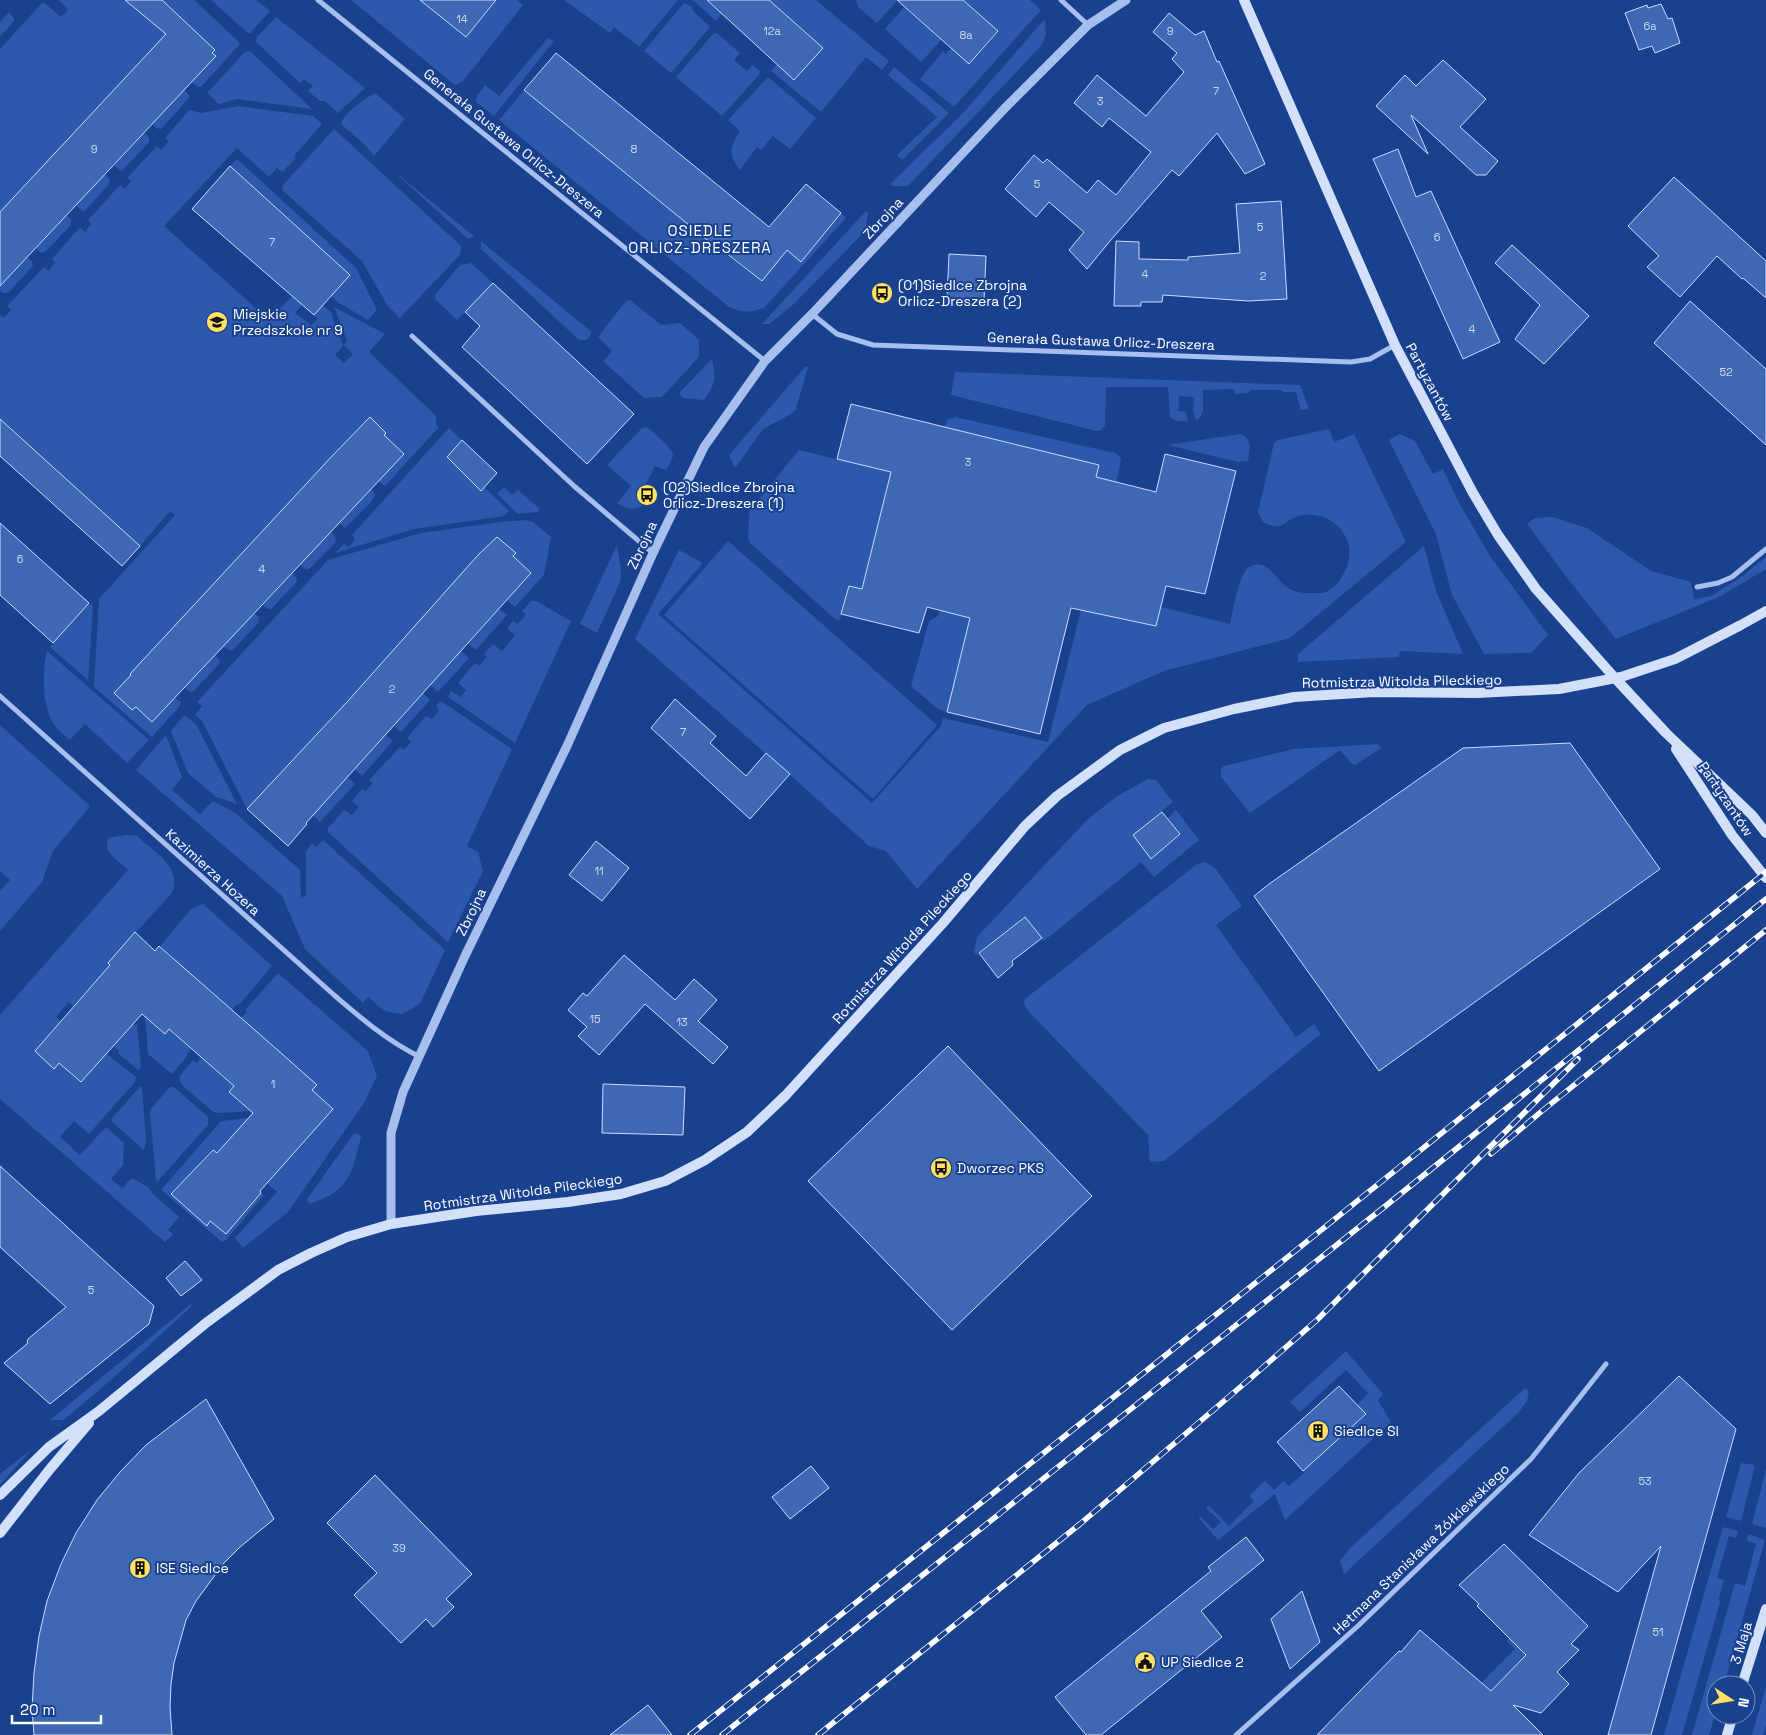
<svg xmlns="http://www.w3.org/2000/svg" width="1766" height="1735" viewBox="0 0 1766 1735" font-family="'Space Grotesk',sans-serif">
	<rect width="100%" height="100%" fill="#19418e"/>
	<path fill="#2c59ac" d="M59,0h135l44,41 2,3 -39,43h-3l-7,-5 24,-27 -19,-17 -67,36 -129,138v-163l43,-47 18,15 7,-7z
		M211,0h45l14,11 -20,22h-2z
		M351,0h69l46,37 30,-37h21l6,5 -60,76 -8,4z
		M564,0h114l-39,47 -25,-20 -4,6z
		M693,0h14l15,14 -6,7z
		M769,0h47l73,61 -7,9 -16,-13 -45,55 -50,-41 6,-7 18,16 27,-33z
		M856,0h40l1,1 -20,22 -19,-16z
		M963,0h67l11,10 -87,97 -34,-28 23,-28 3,3 5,-6 19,16 28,-32z
		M684,3l8,4 1,4 17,16 -39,46 -27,-22z
		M904,7l38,32 -21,23 -36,-33z
		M9,12l5,6v3l-14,16v-15z
		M276,17l89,71 -27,25 -13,-12h-5l-12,-10 5,-5 -9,-7 -4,4 -44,-41 1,-5z
		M1045,20l1,15 -5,11 -133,140h-15l-3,-2 73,-71 80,-92z
		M714,33l4,1 22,19 -6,7 13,11 6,-6 7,6 -1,4 -37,41 -46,-39z
		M548,38l6,3 -60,75 -18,-14 1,-6 8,-11 14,11z
		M250,51l62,58 -75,-10 -18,5 -12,-11 38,-41z
		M894,67l55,46 -47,47 -5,-5 40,-38 -49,-42z
		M768,77l48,41 -26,31 -17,-13 -12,14 -4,-3 -17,23c-12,-15 -10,-24 0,-39l-12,-11z
		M184,90l6,6 -2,3 -27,30 -5,-1 -4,-4z
		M524,90l188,154 49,37 26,-31 15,11 39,-48 5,5 -82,90c-14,5 -22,5 -35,-1l-230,-187z
		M375,93l30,26 -31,37 -10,-12 -23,-20c3,-12 24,-25 34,-31z
		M238,106l75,10 9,8 -28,32 2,2 -14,14 -5,-4 -8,9 -32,-29 -73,78 105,94 23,-24 10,9 -7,8 16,12 7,-6 -4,-4 8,-10 9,7 12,34 -8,9 9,8 9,-9 -9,-9 3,-5 -13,-33 51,27 -16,18 67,64v9l3,2 -54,59 -7,-5 26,-27 -20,-19 2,-3 -16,-15 -37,37 1,2 -17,16 -187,202 2,36 4,-3 16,15 23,-24 6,4 -2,5 -27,30 -58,-50 5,-88 76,-84 -5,-4 -30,35 -140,-127v-104l4,3 7,-8 -4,-4 37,-39 5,4 6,-9 -3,-3 28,-32 5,5 6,-8 -3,-4 32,-35 5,4 6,-8 -4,-3 30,-32 4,4 8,-9 -4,-3 24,-28 13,3z
		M334,129l127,117 -1,9 -60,63 -13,-13 -25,-44 -79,-70 -1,-5z
		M144,133l5,4v5l-27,29 -3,-1 -5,-5z
		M237,159l119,109 21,42 -9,10 -29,-17 -8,-7 18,-21 -119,-109z
		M391,169l84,68 -8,1z
		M105,174l5,5 -1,5 -24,27h-3l-6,-6z
		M866,211l2,2 -3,18 -71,73 -25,20h-7z
		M66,215l5,4v6l-26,27 -4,1 -5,-5z
		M481,241l111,91 -5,8h-8l-98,-91z
		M27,257l5,4 1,5 -25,27h-5l-3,-3v-4z
		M471,263l22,20 -36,37 -22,-21v-4l25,-30z
		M630,300l31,25 19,-2 19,17v14l-1,4 -36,39 -18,1 -41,-37 9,-10 -14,-14 28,-36z
		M712,359c4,21 4,23 -8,41l-21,-2 -4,-5z
		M805,367h3l-12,42 -5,5 -28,15 -28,39 -6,-13z
		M955,372l345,13 9,24 -8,1 -5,-18h-13l-2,-2h-32v3l-14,1 -1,-5 -31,1v21l-3,7 -4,2 -3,-8 1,-15 -15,-1 -1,15 8,1 2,9c-8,1 -12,1 -18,-4l-2,-30h-62l-1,39 -5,5h-3l-146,-36z
		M955,417l160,36 5,4 1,3 -6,29 -26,17 10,-41 -155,-38 3,-7z
		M647,427c6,5 25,20 26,28 0,4 -5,11 -7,15l-11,-4 -12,24 10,5c-9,14 -23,18 -36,8l14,-17 -24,-21 35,-37z
		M449,428l13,12 -15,18 34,33 3,-4 25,24 -5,5 -90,13 -79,24 9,-9 5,3 6,-8 -3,-4z
		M1329,429l5,13 20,-8 52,108 -116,96 -126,33 -77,34 -170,184 -31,-38 -17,-5 -80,-72 -154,-135 44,-89 24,13 -45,51 214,189 69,-77 2,-8 105,24 46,-184 17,58 45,10 5,-19 69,17c3,-12 9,-51 19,-57 16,-9 25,8 34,17 8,8 21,10 32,9 3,0 8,0 11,-1 7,-3 13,-10 16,-16 14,-21 8,-45 -14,-57 -8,-4 -22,-6 -30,-3 -15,6 -17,16 -35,6l-5,-10 16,-69 4,-3z
		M1240,434c13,5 10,15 8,27l-10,1 -70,-17z
		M1400,434l15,7 18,33 10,-5 15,32 32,55 58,79 -17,18 -47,1 -32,-59 -16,-61 -47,-94z
		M799,450l103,25 -21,37 -19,77 -13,-3 -9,34 -5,-1 -86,-77 -1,-8 2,-24z
		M504,487l8,8 6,-5 22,19 -2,3 -20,2 -21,-20z
		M371,489l3,3 1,4 -4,6 -26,26 -6,-5z
		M971,491l29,7 -53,214 -9,-3 -27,-23 18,-65 9,-5z
		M1552,517l35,11 64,43 40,11 3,17 17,-3 30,-19 25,-20v12l-47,28 -103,42 -48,-60 -41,-55 8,-6z
		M525,520l8,2 18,15 -7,38 -29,32 -8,-7 24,-27 -18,-17 2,-3 -18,-16 -18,18 -33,37h-1l-50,58 -1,-1 -47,52 -14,18 -1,-1 -85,91 -45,-88 -7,-6 7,-9 -5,-4 131,-142 93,-27 80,-11z
		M331,531l5,7 -1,5 -26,26h-4l-5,-5z
		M728,541l209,184 -64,74 -209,-184z
		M617,545l4,26v9l-24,53 -17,-9z
		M1424,546l12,45 27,63 -63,-3 -1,6 -101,5v-8z
		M292,573l5,5 -1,5 -25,26h-3l-5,-4z
		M531,601h5l35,20 -56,122 -67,-46 3,-6 10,6 5,-7 -8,-7 17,-20 4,3 8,-9 -3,-3 9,-10 9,7 13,-16 -8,-6 6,-8 5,3 8,-10 -4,-3z
		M89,603l4,3 -5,74 -38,-33z
		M499,609l8,6 -31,35 -8,-7z
		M254,613l5,4 -1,6 -26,28 -9,-4z
		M47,651l102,89 -22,23 -42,-39 -15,16c-5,-5 -14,-11 -17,-17 -11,-19 -11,-51 -6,-72z
		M461,651l8,7 -31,34 -8,-7z
		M215,655l5,5 -1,4 -26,28h-3l-5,-4z
		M423,693l7,7 -29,32 -7,-6z
		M441,701l71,48 -45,97 11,6 5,19 -35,71 -120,-110v-4l16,-18 8,5 7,-8 -7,-6 10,-12 4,2 7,-8 -4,-3 31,-33 4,3 7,-8 -4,-4 19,-22 6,3 7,-8 -3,-5z
		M184,715l12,9 41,80 -21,-7 -28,-24 -17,-42z
		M0,725l90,81 -37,45 -11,31 -42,49v-40l10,-11 -10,-9z
		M166,735l16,42 -10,13 28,24 13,-13 21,11 66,58 1,27 5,-1v-45l6,-8 4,4 7,-7 122,110 -24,52 -9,7 -10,5 -9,-1 -10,-3 -15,-13 -5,6 -58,-54 -23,-53 -146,-126z
		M386,735l7,6 -31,35 -7,-7z
		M1378,744l3,4 -26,17 -3,-1 -12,-14 -90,63 -29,-36v-8l3,-3 70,-17z
		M348,777l7,7 -35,38 -7,-7z
		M1148,779l8,1 17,22 -40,33 18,23 29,-24 -12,-16 8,-8 23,30 -45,37 -13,-15 -97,79 -20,-24 -48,38 -2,-4 3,-14 110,-117 30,-24z
		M126,835l11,1c16,15 48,33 34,58l-63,69 2,2 -37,41 -4,-4 -13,15 5,4 -26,30 19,18 5,-6 22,19 26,-28 29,23 -1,5 -46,52 -15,-13 -14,16 20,18 26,-28 18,16 -1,22 -12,14 11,9 10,-10 16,9 6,8 25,22 -11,13 5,4 -8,8 -165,-143v-84l128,-145c-8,-9 -28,-18 -19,-32z
		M1205,862l10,6 27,38 -26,19 80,112 18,-13 7,10 -157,127 -14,1 -2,-27 -118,-122c-4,-5 -7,-8 -5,-14l172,-135z
		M203,904l69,62 -33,39 -1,-2 -6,7 -40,-35 -21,-11 4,-5 -15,-13 31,-37z
		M278,973l90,78 9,25 -13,27 -76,109 -45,36 -8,-10 42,-46 -10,-9 66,-74 -21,-19 -39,-44 -32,-28 6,-6 -2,-2z
		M145,1016l20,17 4,-4 22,20 -4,5 1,1 -16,19 -24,-20z
		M137,1023l4,45 -3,2 -20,-17 1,-2 -5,-5 19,-22 2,1z
		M201,1058l33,28 -5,6 21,19 -30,2 -7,-1 -32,-28 -2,-7 14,-17 3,3z
		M140,1087h2l4,55 -2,8 -32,-28v-4z
		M171,1087h3l34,30v8l-50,56h-2l-6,-69 1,-3 17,-20z
		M249,1118l-32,35 -5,-4 -13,14 5,5 -19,11 -14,15 36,32 4,-4 15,12 35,-41 3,2 -38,45 -4,2 -61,-52 60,-69z
		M354,1133l5,1 2,3c-10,38 -11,53 -51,67l-3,-3 1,-3z
		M192,1303l-2,5 -77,70 -49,42h-14z
		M1346,1351l37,43 -5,6 13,22 -106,98 -10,-26 -57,46 -19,-22 1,-2 13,13 8,-7 -15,-14 2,-3 21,21 25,-25 -5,-5 16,-15 9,9 9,-9 6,5 15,-13 -1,-2 63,-56 -9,-10 11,-12 -22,-23 -46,42 -10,-10z
		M1525,1388l4,3 -2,10 -9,12 -174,161 -4,-13 10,-13z
		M32,1449l-32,36v-11z
		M1741,1463l14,2 -14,56 -15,-4z
		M1766,1469v59l-14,-4z
		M1723,1527l15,4 -2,7 -7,-2 -12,42 7,2 -5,18 1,5 -38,132h-18z
		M1748,1534l17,6 -41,145h-8v27l-7,23h-17l43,-152 10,3 11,-42 -9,-3z
		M1514,1633l16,17 -29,31 -26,35 -11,-16 51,-51 -8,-8z
		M1766,1686v39l-3,10h-11z"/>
	<path fill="#3e67b4" stroke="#ccdcfa" d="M125,0h37l53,50 -3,3 4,3 -216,230v-74l166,-178z
		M420,0h76l-30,37z
		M707,0h62l54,48 -29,32z
		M897,0h66l35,31 -29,33z
		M1661,4l7,15 4,-1 8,25 -25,10 -3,-7 -13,4 -14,-37 22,-8 1,3z
		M1169,13l26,22 9,-4 13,31 2,-1 46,103 -20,10 -28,-41 -38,43 -7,-6 -62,71 -23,28 -18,-19 15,-18 -35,-30 -13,15 -31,-28 29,-34 9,8 4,-4 40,34 11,-13 18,15 35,-43 -42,-34 -7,9 -28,-24 23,-28 49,41 38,-44 -12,-13 5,-6 -24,-21z
		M556,53l213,174 37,-43 35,29 -40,49 -14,-12 -25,31 -49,-38 -1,1 -188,-154z
		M1443,60l43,39 -26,28 38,34 -12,14h-10l-65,-60 17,39 -52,-48 29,-31 11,11z
		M1398,149l18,48 15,-6 69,151 -37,17 -90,-200z
		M230,166l120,109 -36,40 -122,-106z
		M1674,177l92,84v37l-23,-20 -1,1 -25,-23 -37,41 -33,-30 12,-11 -31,-30z
		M1281,201l6,98 -39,2 -85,-6 -1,7h-21v4h-27l2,-65 23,1v17l49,1v-3l52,-4 -4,-49z
		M1512,245l77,71 -45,48 -29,-25 25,-34 -45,-42z
		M949,254l37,2 -2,44 -37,-1z
		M493,283l141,131 -47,50 -125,-117 18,-21 -15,-14z
		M1690,301l76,68v76l-112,-102z
		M851,404l248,61 -3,12 60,15 9,-38 71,17 -31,123 -39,-8 -10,40 -85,-18 -31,126 -93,-22 23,-94 -43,-11 -8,26 -78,-19 8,-28 13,3 29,-117 -54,-13z
		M370,417l16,16 -2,2 20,19 -252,268 -16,-15 -4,3 -18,-17 17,-18 -1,-1 203,-219z
		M0,419l140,127 -18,20 -122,-110z
		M462,440l35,33 -16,18 -34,-34z
		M0,523l89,80 -36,40 -53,-48z
		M497,537l19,16 -3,3 18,17 -225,250 1,1 -19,22 -41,-37 100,-107 132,-148z
		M675,699l41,37 -6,7 36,33 20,-23 24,21 -40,45 -99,-91z
		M1570,743l90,126 -281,202 -125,-175 15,-12 194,-136z
		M1162,812l18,22 -29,25 -18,-24z
		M596,841l33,27 -27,33 -33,-26z
		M1025,917l17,21 -30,23 1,4 -15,13 -19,-25z
		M135,932l20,19 4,-5 114,100 44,39 -5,5 21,19 -73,82 1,2 -35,41 -16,-13 -3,5 -36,-32 42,-44 4,3 36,-40 -24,-21 5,-6 -65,-57 -4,5 -23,-20 -61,68 -22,-19 -5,6 -19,-18 75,-86 -2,-2z
		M624,955l51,45 19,-21 23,21 -19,21 30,26 -15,17 -68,-60 -46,51 -21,-19 9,-9 -19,-17 15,-17 4,3z
		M948,1046l144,150 -140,134 -144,-149z
		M603,1084l82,3 -2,48 -81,-2z
		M0,1166l154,140 -5,18 -99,80 -46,-41 23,-19 1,-5 38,-32 -66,-60z
		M185,1261l17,19 -21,16 -15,-18z
		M1679,1376l57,53 -85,306h-43l53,-189 -43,46 -89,-57 50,-62z
		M1339,1386l27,28 -63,57 -26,-29z
		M206,1399l68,120 -34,28 -16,16 -28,38 -10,19 -12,43 -3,21 -1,23 2,28h-138l-2,-27 2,-35 5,-37 8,-35 14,-37 15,-31 21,-33 23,-28 26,-27z
		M811,1466l18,22 -39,31 -18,-22z
		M375,1475l97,99 -26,25 8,8 -21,20 -7,-8 -25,24 -47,-48 23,-22 -50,-50z
		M1246,1537l18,23 -63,51 21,26 -121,98h-15l-31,-38 156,-126 -3,-4z
		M1504,1544l84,82 -17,18 8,6 -22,22 12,12 -28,29 -28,-8 30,30h-226l82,-84 2,1 19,-22 71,61 35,-36 -49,-49 2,-2 -20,-19z
		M1302,1591l18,51 -30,27 -19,-50z
		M648,1705l24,30h-62z"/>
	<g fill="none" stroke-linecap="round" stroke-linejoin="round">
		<path stroke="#a6bfee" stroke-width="5" d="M318,0l447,361
			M1061,0l27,25
			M812,314l25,20 36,11 478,17 19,-3 25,-14
			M412,336l162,150 79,67
			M1697,587l21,-4 14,-6 34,-28
			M0,696l334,299c27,23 52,45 84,61
			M1236,1735l123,-110 172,-166 75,-95"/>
		<path stroke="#a6bfee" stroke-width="9" d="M391,1224v-91l12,-41 62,-136 102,-210 86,-193 51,-106 61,-86 47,-47 192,-205 84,-84 38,-25"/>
		<path stroke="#d3e0fa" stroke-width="10" d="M1244,0l151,345 78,148 25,42 38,54 78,88 52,56 86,82 14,18
			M1739,626l27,-15
			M1676,749l56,86 34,43
			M0,1495l49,-48 50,-36 107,-88 72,-53 33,-17 36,-16 44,-13 85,-13 92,-9 53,-8 44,-13 40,-21 42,-28 39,-37 157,-172 82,-97 32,-30 63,-46 44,-22 70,-19 60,-12 80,-5 103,1
			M0,1533l50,-64 39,-46
			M1742,1685l24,-76
			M1727,1735l6,-20"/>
		<g stroke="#fff" stroke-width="5.5">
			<path id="rail" d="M1491,1154l51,-43 224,-181
				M690,1735l415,-331 661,-532
				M722,1735l666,-531 378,-305
				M818,1735l262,-211 172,-147 65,-57 261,-261"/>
		</g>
		<use href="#rail" stroke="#19418e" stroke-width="4" stroke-dasharray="11" stroke-linecap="butt"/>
		<path stroke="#d3e0fa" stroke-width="10" d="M1477,693l82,-4 62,-12 54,-18 64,-33"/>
	</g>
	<defs>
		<g id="bus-disc" transform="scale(1.125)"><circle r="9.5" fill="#ffe163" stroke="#19418e"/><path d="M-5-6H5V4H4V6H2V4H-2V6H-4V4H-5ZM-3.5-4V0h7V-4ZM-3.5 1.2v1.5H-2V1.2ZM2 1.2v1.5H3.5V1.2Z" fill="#111"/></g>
		<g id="school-disc" transform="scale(1.125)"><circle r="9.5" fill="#ffe163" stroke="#19418e"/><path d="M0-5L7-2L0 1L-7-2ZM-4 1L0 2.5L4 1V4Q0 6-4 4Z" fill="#111"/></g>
		<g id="building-disc" transform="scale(1.125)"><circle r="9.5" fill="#ffe163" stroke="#19418e"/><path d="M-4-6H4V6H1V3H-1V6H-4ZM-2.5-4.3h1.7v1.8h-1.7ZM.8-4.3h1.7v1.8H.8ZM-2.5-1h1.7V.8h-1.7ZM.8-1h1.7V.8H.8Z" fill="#111"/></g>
		<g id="civic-disc" transform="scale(1.125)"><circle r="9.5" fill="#ffe163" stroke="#19418e"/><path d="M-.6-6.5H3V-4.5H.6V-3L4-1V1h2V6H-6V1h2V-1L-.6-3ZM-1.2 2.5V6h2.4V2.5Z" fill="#111"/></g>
	</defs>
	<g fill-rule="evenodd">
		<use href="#bus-disc" x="882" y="293"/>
		<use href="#school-disc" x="217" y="322"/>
		<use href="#bus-disc" x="647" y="495"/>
		<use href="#bus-disc" x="941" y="1168"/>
		<use href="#building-disc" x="1318" y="1431"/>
		<use href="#building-disc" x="140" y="1568"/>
		<use href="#civic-disc" x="1145" y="1662"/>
	</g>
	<g text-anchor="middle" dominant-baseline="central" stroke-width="4" stroke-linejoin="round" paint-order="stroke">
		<g font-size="11" fill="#cfd9ec">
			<text x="462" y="19">14</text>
			<text x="1650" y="26">6a</text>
			<text x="772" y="31">12a</text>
			<text x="1170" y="31">9</text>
			<text x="966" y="35">8a</text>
			<text x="1216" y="91">7</text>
			<text x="1100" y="101">3</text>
			<text x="94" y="149">9</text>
			<text x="634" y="149">8</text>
			<text x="1037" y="184">5</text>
			<text x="1260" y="227">5</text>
			<text x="1437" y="237">6</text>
			<text x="272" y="242">7</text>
			<text x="1145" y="274">4</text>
			<text x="1263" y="276">2</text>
			<text x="1472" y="329">4</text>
			<text x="1726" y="372">52</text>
			<text x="968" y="462">3</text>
			<text x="20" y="559">6</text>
			<text x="262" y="569">4</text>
			<text x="392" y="689">2</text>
			<text x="683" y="732">7</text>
			<text x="599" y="871">11</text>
			<text x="595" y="1019">15</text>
			<text x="682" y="1022">13</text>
			<text x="273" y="1084">1</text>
			<text x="91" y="1290">5</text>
			<text x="1645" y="1481">53</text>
			<text x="399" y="1548">39</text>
			<text x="1658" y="1632">51</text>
		</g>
		<g font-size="14" fill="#fff" stroke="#19418e">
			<text transform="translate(514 143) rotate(39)">Generała Gustawa Orlicz-Dreszera</text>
			<text transform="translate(883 218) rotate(-47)">Zbrojna</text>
			<text transform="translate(1101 341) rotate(2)">Generała Gustawa Orlicz-Dreszera</text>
			<text transform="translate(1430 382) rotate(62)">Partyzantów</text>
			<text transform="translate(642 545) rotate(-65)">Zbrojna</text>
			<text transform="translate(1402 681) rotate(-1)">Rotmistrza Witolda Pileckiego</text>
			<text transform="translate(1726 799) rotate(56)">Partyzantów</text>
			<text transform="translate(213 872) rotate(42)">Kazimierza Hozera</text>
			<text transform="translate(471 912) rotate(-64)">Zbrojna</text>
			<text transform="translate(902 947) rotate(-48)">Rotmistrza Witolda Pileckiego</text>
			<text transform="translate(523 1192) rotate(-8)">Rotmistrza Witolda Pileckiego</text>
			<text transform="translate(1421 1549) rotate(-44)">Hetmana Stanisława Żółkiewskiego</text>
			<text transform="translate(1741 1643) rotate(-73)">3 Maja</text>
		</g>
		<g font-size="14" fill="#fff" stroke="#19418e" text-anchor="start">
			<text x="898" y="285">(01)Siedlce Zbrojna<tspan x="898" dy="16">Orlicz-Dreszera (2)</tspan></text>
			<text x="233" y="314">Miejskie<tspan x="233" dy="16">Przedszkole nr 9</tspan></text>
			<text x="663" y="487">(02)Siedlce Zbrojna<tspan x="663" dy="16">Orlicz-Dreszera (1)</tspan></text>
			<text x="957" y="1168">Dworzec PKS</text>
			<text x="1334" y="1431">Siedlce Sl</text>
			<text x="156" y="1568">ISE Siedlce</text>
			<text x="1161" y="1662">UP Siedlce 2</text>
		</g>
		<g font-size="15" letter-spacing="1" fill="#fff" stroke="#19418e">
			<text x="700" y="230">OSIEDLE<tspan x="700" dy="17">ORLICZ-DRESZERA</tspan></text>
		</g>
	</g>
	<g transform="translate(1731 1700) rotate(102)"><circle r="24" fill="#19418e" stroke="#758dbb"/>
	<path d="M0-4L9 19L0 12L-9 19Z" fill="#ffe163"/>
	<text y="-8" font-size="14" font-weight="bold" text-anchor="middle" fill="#ffffff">N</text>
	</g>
	<path d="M12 1715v8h89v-8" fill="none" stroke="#ffffff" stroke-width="2.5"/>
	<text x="20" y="1715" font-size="15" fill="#ffffff" stroke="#19418e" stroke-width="4" paint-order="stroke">20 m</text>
</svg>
